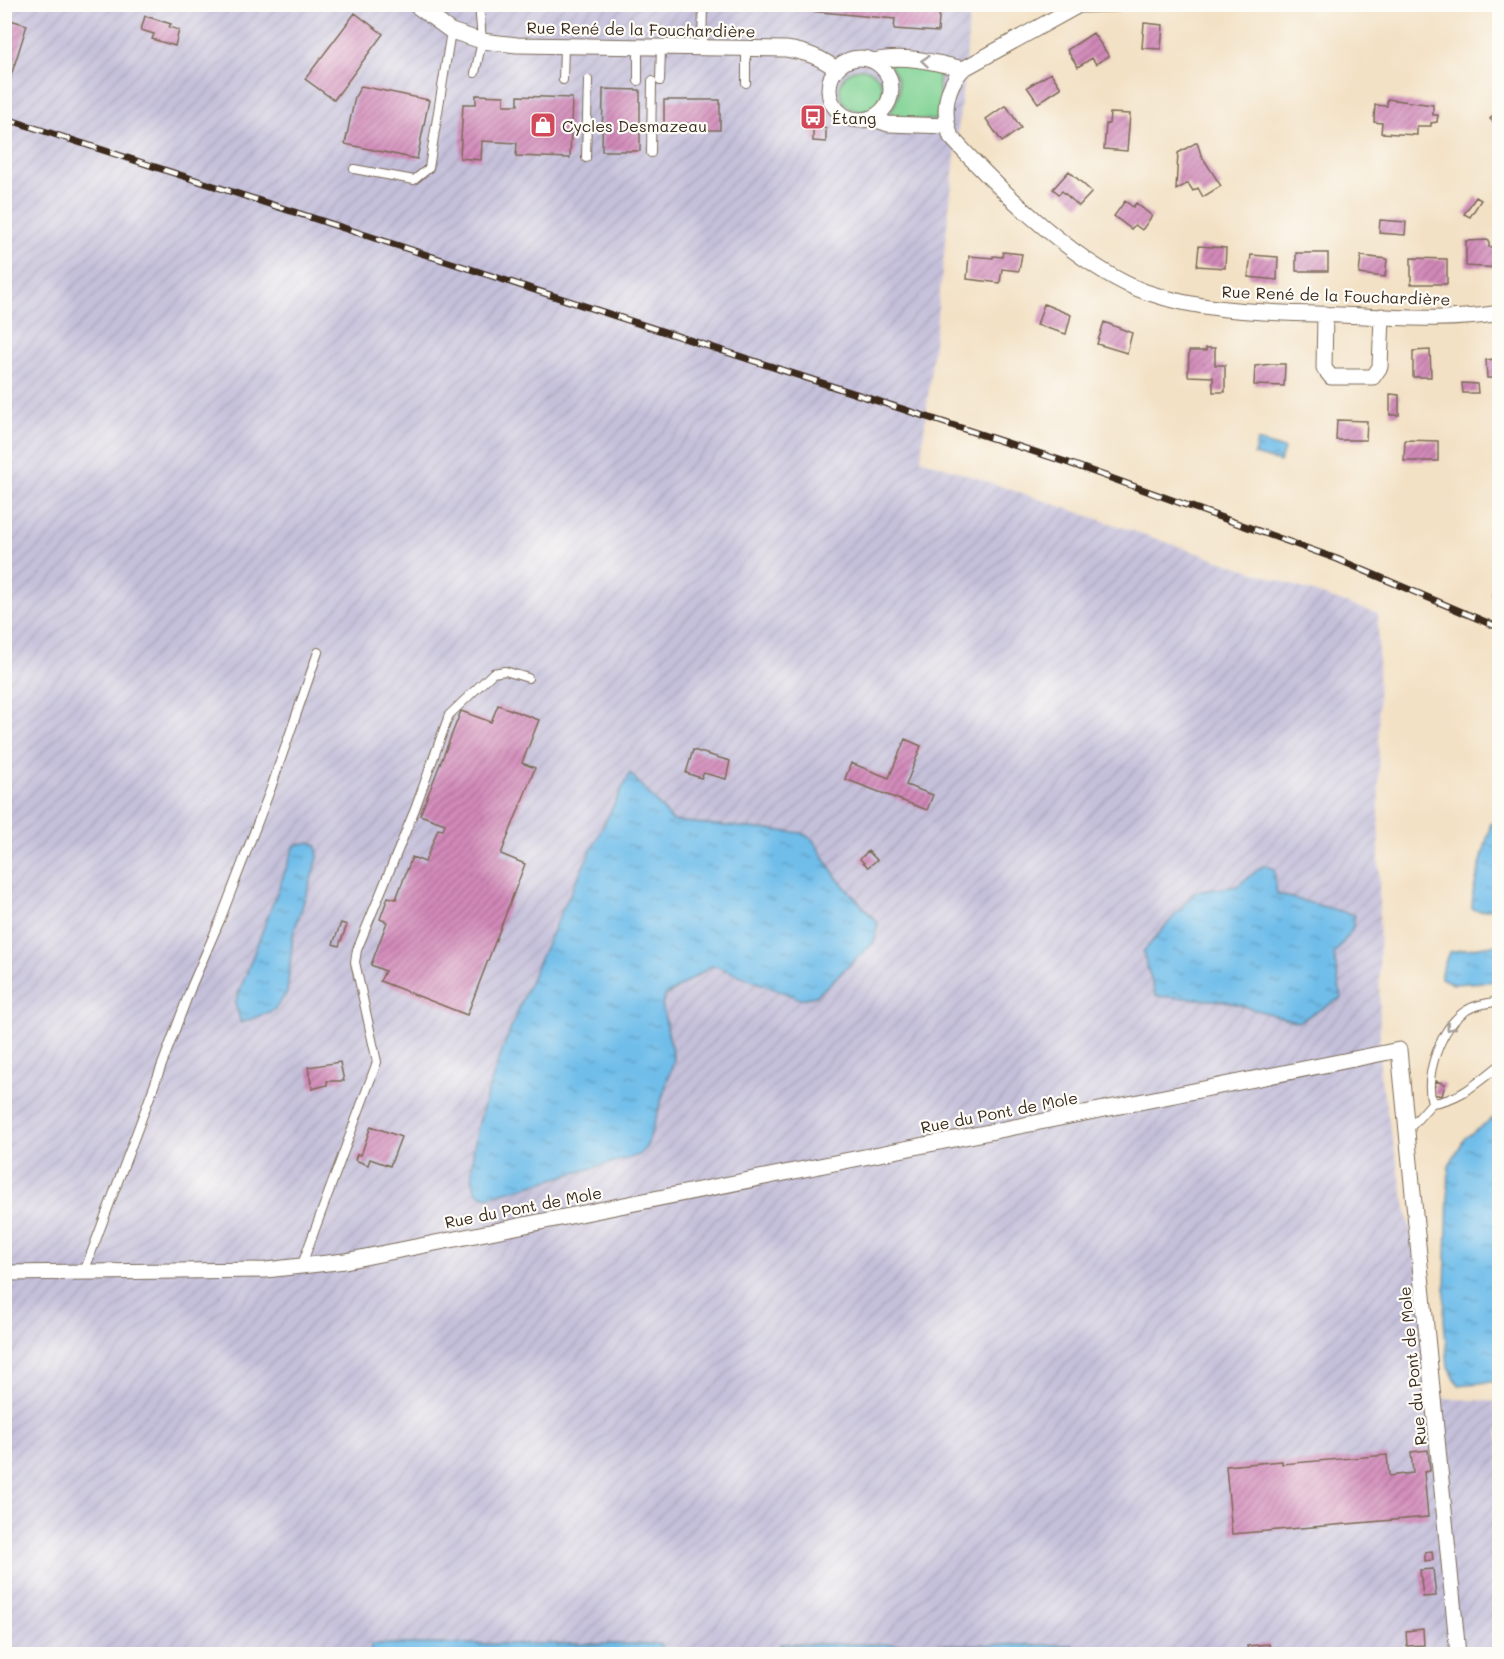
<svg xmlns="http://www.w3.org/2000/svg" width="1504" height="1659" viewBox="0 0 1504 1659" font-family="Mali,sans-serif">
	<defs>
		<pattern id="industrial-furrows" width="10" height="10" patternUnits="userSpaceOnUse" patternTransform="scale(1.5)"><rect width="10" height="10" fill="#c5c0da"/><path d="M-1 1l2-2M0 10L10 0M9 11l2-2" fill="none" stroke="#aaa5bb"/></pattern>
		<pattern id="water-ripples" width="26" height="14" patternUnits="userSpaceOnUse" patternTransform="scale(1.5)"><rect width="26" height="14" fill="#70bdea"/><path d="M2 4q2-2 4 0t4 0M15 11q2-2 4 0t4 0" fill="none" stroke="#5d9abd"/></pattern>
		<pattern id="building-hatch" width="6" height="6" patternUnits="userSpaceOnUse" patternTransform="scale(1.5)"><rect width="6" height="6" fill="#d289b9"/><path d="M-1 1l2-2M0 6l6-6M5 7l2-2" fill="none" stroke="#ac7096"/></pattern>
	</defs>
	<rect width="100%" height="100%" fill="#fdfcf7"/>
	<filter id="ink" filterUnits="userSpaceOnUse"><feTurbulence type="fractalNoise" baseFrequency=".0167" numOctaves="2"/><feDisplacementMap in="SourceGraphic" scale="12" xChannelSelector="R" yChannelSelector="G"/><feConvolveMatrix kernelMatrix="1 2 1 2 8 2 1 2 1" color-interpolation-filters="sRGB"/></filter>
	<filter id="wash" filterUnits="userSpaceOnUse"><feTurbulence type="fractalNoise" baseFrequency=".008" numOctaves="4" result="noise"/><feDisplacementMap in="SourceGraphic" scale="24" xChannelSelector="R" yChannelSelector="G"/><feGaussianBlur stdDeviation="1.35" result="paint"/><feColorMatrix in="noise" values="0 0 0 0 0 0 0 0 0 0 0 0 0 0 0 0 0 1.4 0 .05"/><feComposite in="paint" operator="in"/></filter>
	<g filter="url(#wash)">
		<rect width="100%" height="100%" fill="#f3e1c5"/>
		<path fill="url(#industrial-furrows)" d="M5,5h965l-3,44 -46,410 457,155 2,461 63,323 56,4v252h-1494z"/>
		<path fill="#81d394" stroke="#5e7e59" stroke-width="1.5" d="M893,62l43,8 3,4v39l-3,7 -48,-2c11,-19 17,-34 2,-52z
			M840 90a21 21 0 1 1 42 0a21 21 0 1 1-42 0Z"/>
		<path fill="url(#water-ripples)" stroke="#567484" stroke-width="1.5" d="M1257,441l27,8 -4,13 -26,-7z
			M630,773l43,48 129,12 11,7 24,38 41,45 -4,19 -58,54 -16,3 -87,-34 -48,31 -3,8 12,56 -27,86 -8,9 -151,42 -11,-4c-34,-57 120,-356 153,-420z
			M1497,822l3,5 -1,81 -20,3 -7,-2 1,-16 18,-70z
			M311,842l6,5 1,11 -25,77 -6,58 -13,17 -33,13 -6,-20 60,-158z
			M1264,865l10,4 3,25 78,21 -3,15 -18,25 7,43 -43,24 -73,-21 -69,-5 -13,-44 52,-60 42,-6z
			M1499,944v37l-46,3 -12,-6v-5l8,-21z
			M1499,1114v267l-40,4 -11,-18 -4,-48 5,-154 16,-27z
			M371,1644h290v10h-290z
			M780,1644l293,1v9h-293z"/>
		<g id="blocks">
			<path fill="url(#building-hatch)" d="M736,4h204l-2,28 -44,-3 1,-10z
				M355,13l28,21 -49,66 -29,-21z
				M145,16l26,8 -2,3 10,3 -4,16 -23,-7 2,-5 -13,-4z
				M4,18l23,7 -17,54 -6,-2z
				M1144,23l19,2 -2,24 -19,-1z
				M1093,33l16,23 -13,8 -4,-6 -14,9 -11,-17z
				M1051,73l10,15 -23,15 -11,-16z
				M361,86l68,14 -12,59 -72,-15 10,-47z
				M603,89l37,1v61h-38z
				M476,95l28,1v9h14v-9l54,2 -2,60 -54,-2 1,-13 -35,-2 -1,19 -21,-2 3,-54h13z
				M1387,99l46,6v10h5l-1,7 -6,1v3h-14v9l-36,-2 1,-10 -8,-1 1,-17 12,1z
				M664,100h56v30h-56z
				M1006,105l15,23 -19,14 -16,-23z
				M1498,109l2,13 -3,3 -7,-6z
				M1110,113l20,1 -3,37 -23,-2 2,-25h3z
				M813,127l13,1v14l-13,-1z
				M1197,142l4,13 20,31 -18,11 -5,-9 -5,3 -5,-8 -12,7 2,-37z
				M1069,171l23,21 -13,14 -17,-15 -3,3 -6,-5z
				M1476,197l5,3 -11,17 -6,-3z
				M1125,201l8,6 3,-4 16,13 -10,14 -7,-5 -4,4 -17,-13z
				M1380,220l26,2 -1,13 -26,-2z
				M1489,240v7h10v21l-33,-2v-25z
				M1199,246l27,2 -1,20 -28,-2z
				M1003,252l19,2 -3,17 -17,-2 -2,14 -33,-4 2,-23 24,2v-2l9,1z
				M1296,253h32v18h-32z
				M1251,255l27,2 -1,23 -29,-3z
				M1361,256l26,3 -2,18 -26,-3z
				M1411,258l36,1v25h-36z
				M1044,304l27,11 -5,19 -29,-9z
				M1104,322l28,11 -5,20 -30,-9z
				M1206,348h9v17h10v27h-12v-15l-25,-1 1,-25h17z
				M1430,350l1,27h-18v-26z
				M1496,356h4v22h-13l-1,-18 10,-1z
				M1272,364h13l-1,22 -30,-1 1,-19z
				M1462,383l15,1 1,9h-15z
				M1390,394l9,1v20h-9z
				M1337,420l30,1 -1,19h-30z
				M1405,440l33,1v20h-34z
				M1498,586l2,1v13l-8,-3z
				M498,705l41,15 -17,43 13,5 -34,86 24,10 -58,151 -87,-34 5,-10 -14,-6 16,-43 -7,-3 8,-22 8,2 16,-42 13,5 13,-33 5,1 2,-6 -25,-9 41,-104 30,11z
				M905,739l16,7 -15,39 27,10 -6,15 -82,-31 6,-16 38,15z
				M693,750l37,11 -4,18 -22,-6 -3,5 -15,-5z
				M868,851l9,9 -9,7 -8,-8z
				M341,923l6,2 -8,21 -6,-2z
				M340,1062l4,19h-17v4l-15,4 -4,-22z
				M1436,1081l9,3 -3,12 -9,-2z
				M371,1126l30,11 -11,29 -20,-7 -2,6 -13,-5 2,-6 4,1z
				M1428,1450l2,21 -6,1 4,45 -196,17 -6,-68 56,-5v3l105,-9 2,21 24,-3 -2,-21z
				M1432,1551l1,9 -8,1v-9z
				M1433,1569l3,27 -13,1 -3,-27z
				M1423,1629l1,16 -17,1 -1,-15z
				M1269,1644l1,10h-22l-1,-8z"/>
		</g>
	</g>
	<g filter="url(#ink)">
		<use href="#blocks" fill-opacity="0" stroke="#7b6a58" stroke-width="1.5"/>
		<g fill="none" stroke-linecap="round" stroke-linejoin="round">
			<g stroke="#7b6a58" stroke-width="10">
				<path id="service" d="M702,48l1,-44
					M475,73l7,-32 -3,-37
					M563,80l1,-33
					M638,81v-34
					M660,81l1,-34
					M746,83v-35
					M651,153l1,-72
					M586,158l2,-78
					M354,169l60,11 15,-12 22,-137
					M1432,1103c-8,-29 9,-77 35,-93 9,-6 23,-7 33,-9
					M1408,1130l24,-27c28,-3 46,-21 68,-38
					M301,1267l76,-205 -22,-100 2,-12 58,-141 34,-94 44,-42 12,-2 23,7
					M84,1272l108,-287 29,-67 50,-130 47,-136"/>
			</g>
			<g stroke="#7b6a58" stroke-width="17">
				<path id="minor" d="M414,4l37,27 31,10 35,4 269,4c20,3 34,8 50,20
					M829 89a31 31 0 1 1 62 0a31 31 0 1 1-62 0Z
					M874,61c29,-7 60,1 89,8 -18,18 -21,44 -12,68 46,51 131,133 195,155 63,22 129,20 194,23 53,2 107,7 160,-2
					M963,69l116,-64 37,-1
					M871,118l17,6 59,2
					M1325,314l-1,54 7,9h42l7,-10 2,-51
					M4,1273l262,-3 79,-9 1054,-211 59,604"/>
			</g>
			<use href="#service" stroke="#fff" stroke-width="8"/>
			<use href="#minor" stroke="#fff" stroke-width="15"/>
			<g stroke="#3b2a1e" stroke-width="7">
				<path id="rail" d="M4,118l1062,344 271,97 163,69"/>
			</g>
			<use href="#rail" stroke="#fdfcf7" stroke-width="4.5" stroke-dasharray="14" stroke-linecap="butt"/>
		</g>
		<defs><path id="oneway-chevron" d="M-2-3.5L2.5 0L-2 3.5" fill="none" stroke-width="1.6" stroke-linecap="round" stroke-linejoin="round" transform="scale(1.5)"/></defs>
		<g stroke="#a79f9a">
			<use href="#oneway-chevron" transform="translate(925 61) rotate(-175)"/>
			<use href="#oneway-chevron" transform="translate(1450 1027) rotate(129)"/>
		</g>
	</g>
	<defs>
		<g id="bus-square" transform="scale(1.35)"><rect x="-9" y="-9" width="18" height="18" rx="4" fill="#d1495b" stroke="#fdfcf7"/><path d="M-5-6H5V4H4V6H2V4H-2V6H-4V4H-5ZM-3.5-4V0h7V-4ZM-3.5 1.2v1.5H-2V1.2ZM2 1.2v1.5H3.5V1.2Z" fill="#fff"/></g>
		<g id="shop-square" transform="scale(1.35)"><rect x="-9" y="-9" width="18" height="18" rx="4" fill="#d1495b" stroke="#fdfcf7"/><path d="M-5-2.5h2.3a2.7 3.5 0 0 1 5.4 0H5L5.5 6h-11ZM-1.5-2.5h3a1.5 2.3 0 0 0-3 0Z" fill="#fff"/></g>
	</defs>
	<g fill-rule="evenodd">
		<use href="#bus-square" x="813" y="117"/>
		<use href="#shop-square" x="543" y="125"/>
	</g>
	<g text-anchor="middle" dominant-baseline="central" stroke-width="4.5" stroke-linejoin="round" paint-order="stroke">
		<g font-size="16" fill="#3b2a1e" stroke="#fdfcf7">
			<text transform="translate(641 29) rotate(1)">Rue René de la Fouchardière</text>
			<text transform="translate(1336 295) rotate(2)">Rue René de la Fouchardière</text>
			<text transform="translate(999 1112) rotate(-11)">Rue du Pont de Mole</text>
			<text transform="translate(523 1207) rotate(-11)">Rue du Pont de Mole</text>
			<text transform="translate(1412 1366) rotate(-96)">Rue du Pont de Mole</text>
		</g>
		<g font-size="16" fill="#3b2a1e" stroke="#fdfcf7" text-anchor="start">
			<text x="832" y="117">Étang</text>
			<text x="562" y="125">Cycles Desmazeau</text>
		</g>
	</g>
	<rect width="1504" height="1659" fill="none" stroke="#fdfcf7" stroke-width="24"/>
</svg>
